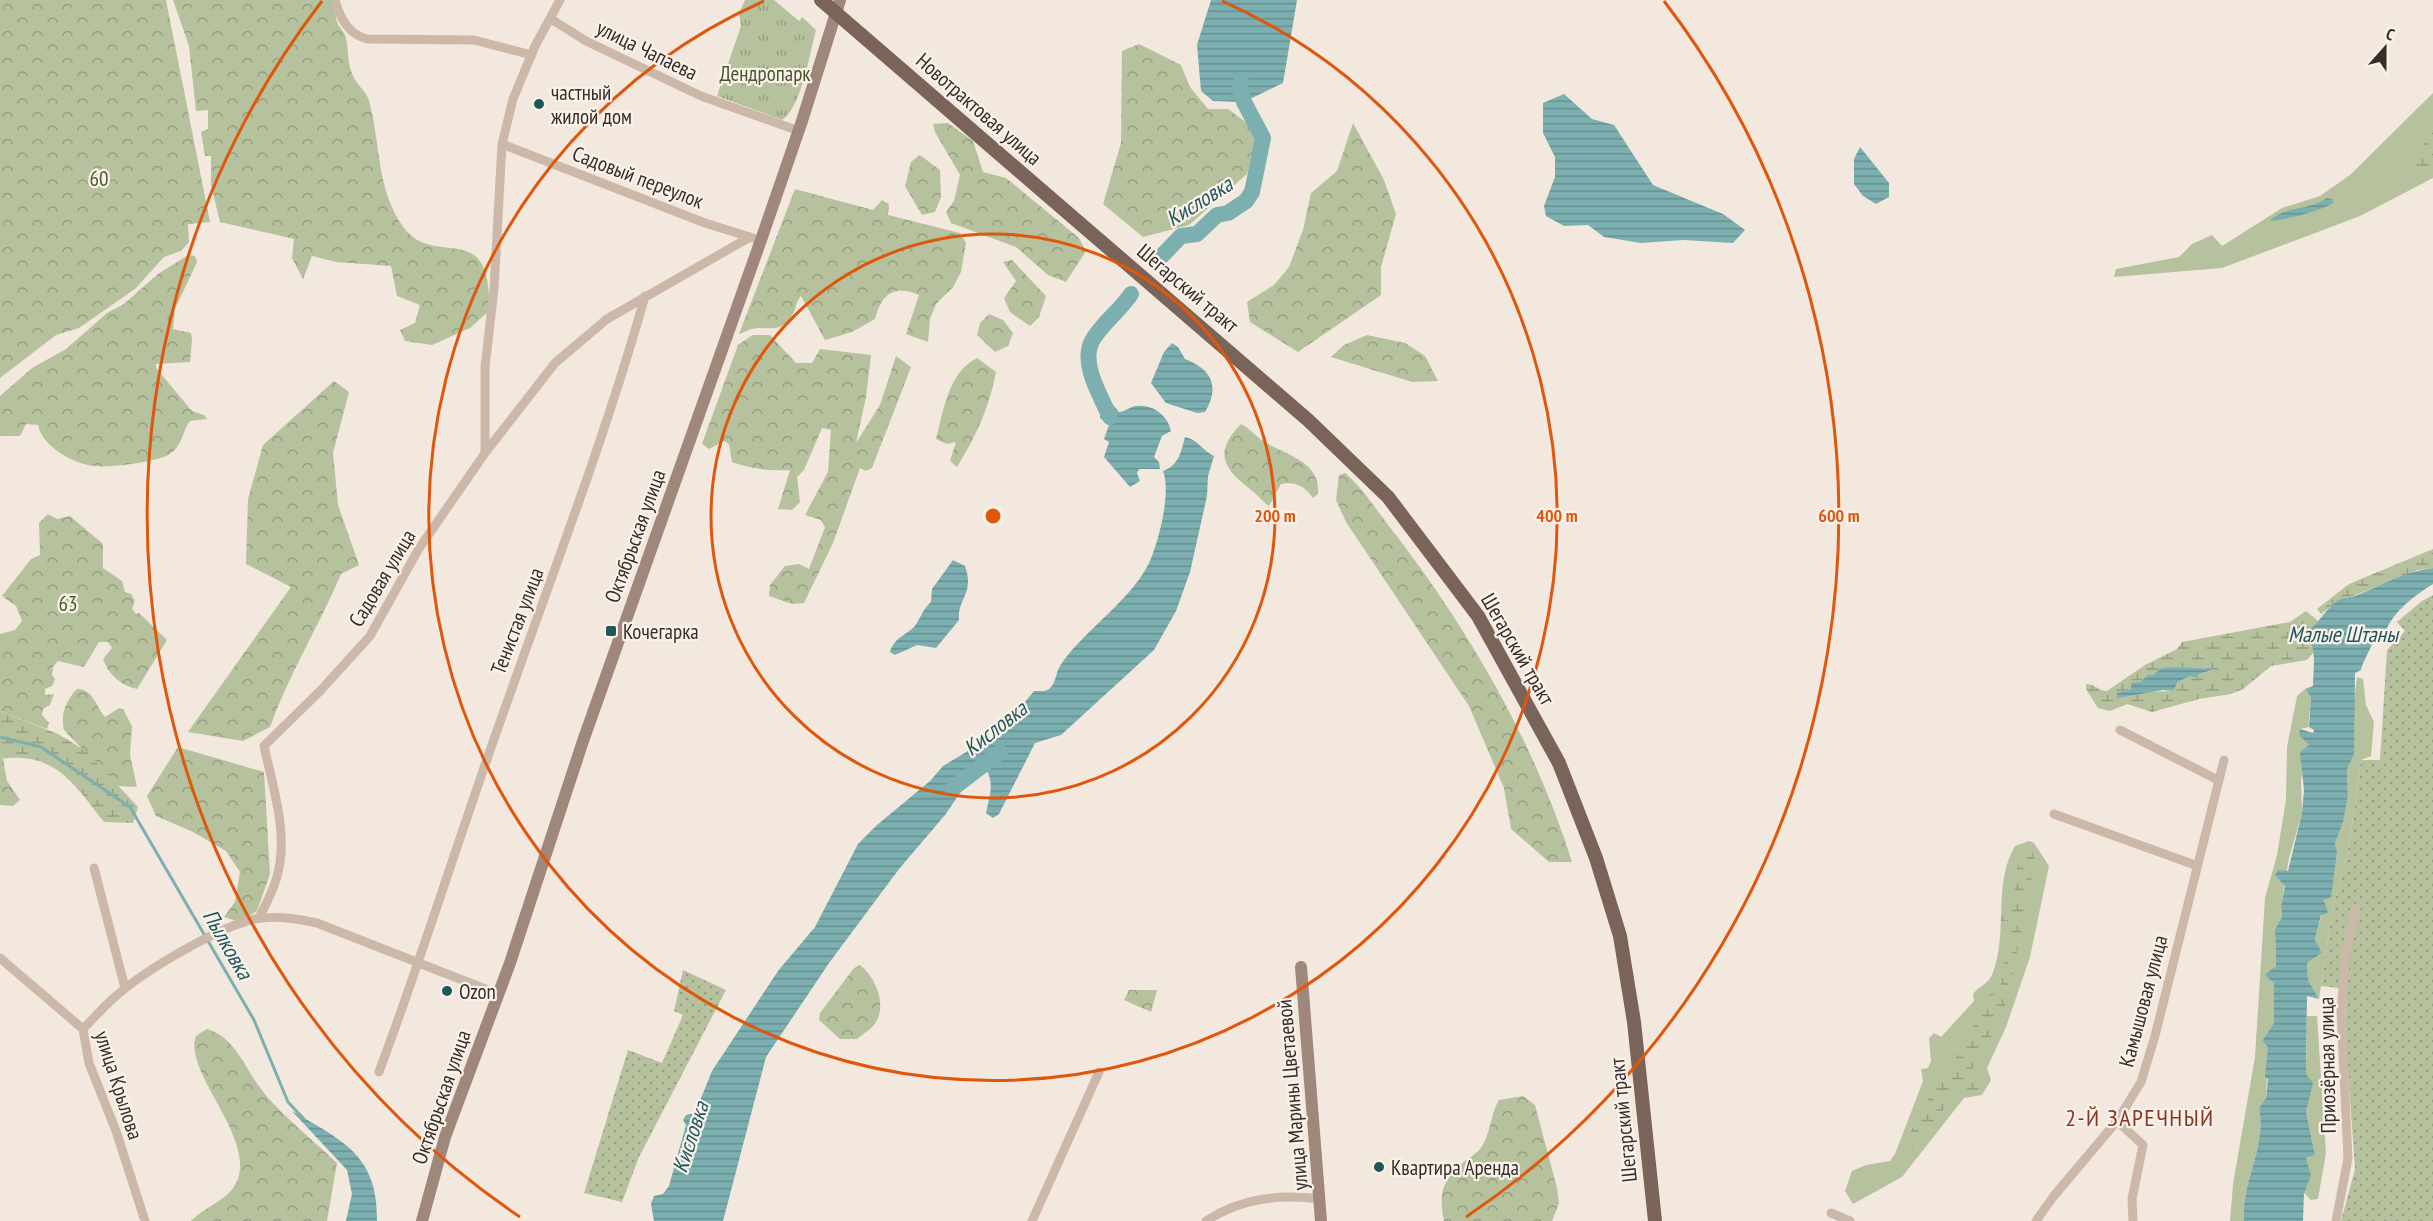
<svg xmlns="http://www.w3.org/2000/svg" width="2433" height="1221" viewBox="0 0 2433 1221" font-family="'PT Sans Narrow',sans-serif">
	<defs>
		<pattern id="forest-crowns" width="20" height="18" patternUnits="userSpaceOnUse" patternTransform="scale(1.5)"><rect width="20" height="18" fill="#b6c29d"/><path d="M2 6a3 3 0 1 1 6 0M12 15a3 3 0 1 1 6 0" fill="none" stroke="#959e80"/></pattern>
		<pattern id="wetland-marsh" width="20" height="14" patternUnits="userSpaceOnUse" patternTransform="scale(1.5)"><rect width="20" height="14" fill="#b6c29d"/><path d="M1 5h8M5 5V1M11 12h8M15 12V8" fill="none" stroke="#959e80"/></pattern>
		<pattern id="park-tufts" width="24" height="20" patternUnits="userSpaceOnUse" patternTransform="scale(1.5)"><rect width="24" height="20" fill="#b6c29d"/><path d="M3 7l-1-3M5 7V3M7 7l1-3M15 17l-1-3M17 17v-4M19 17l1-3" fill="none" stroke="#959e80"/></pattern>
		<pattern id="garden-dots" width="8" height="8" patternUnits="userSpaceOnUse" patternTransform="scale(1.5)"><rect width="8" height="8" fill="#b6c29d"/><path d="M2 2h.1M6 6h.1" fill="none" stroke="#959e80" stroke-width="1.8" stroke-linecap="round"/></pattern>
		<pattern id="water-rules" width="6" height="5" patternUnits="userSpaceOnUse" patternTransform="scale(1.5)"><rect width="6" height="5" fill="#7cafb0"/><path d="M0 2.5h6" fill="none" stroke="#678f8f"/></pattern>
	</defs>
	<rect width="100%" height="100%" fill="#f3e8de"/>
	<path fill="#b6c29d" d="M2433,93v85l-73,38 -138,52 -108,9 2,-8 63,-12 13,-13 20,-9 10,11 60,-38 38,-12 30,-21z
		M2357,677l6,2 3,26 8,17 -3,34 -10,4 -12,86 -16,61 -14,92 -11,-19 -1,-17 15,-10 -7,-12 22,-89 -2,-9 8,-20 5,-27 -1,-26 7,-16 -1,-46z
		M2305,689l6,8c0,11 -3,19 -2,30l-9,2v6l9,10 -8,35 1,33 -13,45 -8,48 1,11 -7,12 1,37 -10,9 8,8v40l-12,18 6,6 -2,51 -7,10c8,39 -18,74 -15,113h-14l3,-37 22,-127 10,-159 12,-43 9,-55 1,-53 10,-51z
		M2029,841l5,2 15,23 -19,91 -24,70 -19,41 4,12 -9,15 -18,3 -62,79 -49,27 -8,-13 7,-20 14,-6 24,-4 5,-7 28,-73 -2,-12 7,-1 3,-7 -2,-23 5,-5 7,4 33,-36 -1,-7c5,-7 15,-10 19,-19 17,-41 0,-90 23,-129z
		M2307,1016h10l9,137 -8,46 -7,1 -7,-7 1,-35 10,-3 -9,-43 6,-29 -6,-9z"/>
	<path fill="url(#forest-crowns)" d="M0,0h166l44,222 -22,2 1,18 -8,9 -17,6 -29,32 -56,39 -23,7 -56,43z
		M173,0h159c2,7 3,15 5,22 2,6 8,10 9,16 3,14 1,27 8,40 4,8 13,14 15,23 12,43 7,89 35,127 32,42 88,-13 85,83l-19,17 -38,17 -27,-4 -5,-11 15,-7 5,-18 -23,-9 -6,-30 -55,-4 -24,-6 -9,23 -11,-21 2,-19 -74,-17 -9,-37v-29h-6l-4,-24 7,-3v-19l-12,1 -7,-65z
		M1139,44l42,21 9,22 18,22h20l30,22 -11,43 -58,51 -46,12 -40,-33 18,-61 1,-92z
		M948,123l25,18 10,31 23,6 73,60 7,13 -20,31 -18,-7 -32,-28 -65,-24 -5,-11 8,-11 6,-26 -25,-43 -2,-8z
		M1353,123l31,57 12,34 -15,53v28l-83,57 -48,-30 -3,-20 27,-17 15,-18 14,-37 8,-37 26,-22z
		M920,155l20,15 1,27 -6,15 -13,3 -17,-29 6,-24z
		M795,189l78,21 9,-10 7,4 -1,11 72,18 6,10 -5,29 -8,15 -17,17 -6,15 -2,23 -22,-8 13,-39c-26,-11 -38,0 -44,24l-23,13 -27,8 -24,-44c-6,7 -5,14 -10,21 -9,14 -19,11 -33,11 -6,0 -13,4 -19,6z
		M188,255l7,1 2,6 -22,47 -2,20 18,4 1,7 -2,22 -34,2v4l36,43 12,4 3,4 -17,2c-8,11 -8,27 -22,34 -12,7 -60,13 -74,11 -21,-2 -52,-20 -56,-41l-12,-1 -6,12h-20v-40l32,-28 34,-19 41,-36 17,-9 34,-30z
		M1012,260l34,36 -7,21 -9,9 -20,-14 -6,-14 12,-17 -13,-19z
		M989,314l14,6 10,13 -5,13 -13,6 -18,-17 3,-12z
		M753,335h17l26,28h16l8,-14 51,6 -5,42 -10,46 24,-38 16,-49 15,11 -39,101 -6,3 -6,-3 -27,75 -29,60 -12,1 -23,-8 1,-11 15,-19 14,-2 10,5 16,-42 -4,-7 -16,-5 23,-43 3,-42 -9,-2 -18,42 -7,7 3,25 -8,8 -14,-1 12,-39c-21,1 -38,-1 -58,-8l-3,-18 -5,-3 -15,8 -7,-5 36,-99z
		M1367,335l38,8 20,13 13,25 -26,1 -81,-25 13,-12z
		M977,358l19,14c-7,36 -20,64 -39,95l-7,-6 6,-19 -9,2 -11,-5c8,-30 12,-66 41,-81z
		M334,381l15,11 -16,61 5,52 21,60 -18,9c-22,52 -52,100 -71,153l-27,14 -55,-9 103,-145 -45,-23 2,-65 15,-54z
		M1241,424c10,5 17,15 27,20 21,12 53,19 50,50l-5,4c-8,-12 -18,-17 -32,-14l-12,22c-8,-5 -10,-11 -18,-16 -28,-22 -38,-37 -10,-66z
		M1345,473c18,15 32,38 47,57 76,98 143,213 180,332h-23l-38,-33 -7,-41 -35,-82 -123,-184 -10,-22 3,-25z
		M48,514l9,5 13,-3 33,28v24l19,13 3,11 6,2 4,7 -3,8 4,5 3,-1 28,27 -30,49c-17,-4 -28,-14 -34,-30l9,-11 -4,-6h-9l-15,25 -26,-6 -5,6 -1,8 3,4 -3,7 -7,3v6l9,-1 -4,11 -7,4 -1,6 7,8 -2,6 -47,-18v-77l15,-4 7,-9 -6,-15 -14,-10 29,-37 9,-4 -1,-32z
		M77,689c16,0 19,17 28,28l14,-9 4,1 9,17 -2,29 7,32 -19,-1 -54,-56c-4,-15 2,-30 13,-41z
		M178,747l86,25 6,102 -13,37 -18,11 -15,-5 11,-15 5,-30 -14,-21 -33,-19 -37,-16 -9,-20z
		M0,759h3l4,22 13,19 -7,6 -13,-1z
		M860,965c15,12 27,38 16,57 -3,6 -13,12 -19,17h-17l-21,-19 1,-7 34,-45z
		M1129,990h28l-6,22 -27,-12z
		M207,1029c27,7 38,39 54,60 17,23 54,53 76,74l-10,58h-136c11,-11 27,-18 37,-27 44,-43 -47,-119 -32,-158z
		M1523,1096l12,9 22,83 2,15 -7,18h-108c-6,-30 -1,-41 22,-61 5,-3 11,-7 15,-12 10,-15 9,-33 18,-48z"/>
	<path fill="url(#wetland-marsh)" fill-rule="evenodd" d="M2433,131v32l-16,9 -9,-6z
		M2433,549v19l-15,2 -65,26 -13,3 -19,15 -4,-5 32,-25z
		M2306,611l12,10 -7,18 3,13 -7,8 -36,6 -28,23 -12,5 -32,5 -47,13 -25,-8 -17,7 -12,-3 -12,-19v-5c9,0 13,7 21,7l38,-26 32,-16 5,-7 108,-20zM2172,667l42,3 -15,4 -3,4 -6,-2 -12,6 -5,9 -55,2 13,-4 18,-15 4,1z
		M0,711l58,23 28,17 52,56 -5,16 -29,-1c-30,-38 -49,-71 -104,-63z
		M2026,850l8,4 1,6 -26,134 -10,29 -29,50 11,5v11l-8,2 -14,-4 -7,5 -1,11c-19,13 -25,36 -45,49 1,-19 22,-60 38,-71l48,-91 9,-3c2,-23 8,-43 8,-66h-8c1,-7 6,-10 9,-16 8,-19 2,-39 16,-55z"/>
	<path fill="url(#park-tufts)" d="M745,0h29l25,21 3,-4 14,13c-6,23 -15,78 -34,90l-65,-24 24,-70 -2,-13z"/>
	<path fill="url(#garden-dots)" d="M2433,595v626h-92l14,-52 -10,-141 2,-39 -26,-3 12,-79 16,-61 12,-86h19l7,-110 18,-19 -8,-9 25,-21z
		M683,970l43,20 -87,167 -17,45 -38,-9 44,-143 34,13 21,-48 -9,-4z"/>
	<path fill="url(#water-rules)" d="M1211,0h86l-14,83 -39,19 -31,-1 -12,-10 -4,-46z
		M1564,94l28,25 22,6 39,60 70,29 22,16 -12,13 -49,-3 -43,3 -37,-6 -16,-12 -24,1 -18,-10 -2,-10 11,-29v-20l-12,-24v-30z
		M1860,147l29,36v14l-13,7 -13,-8 -9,-12v-25z
		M2327,198l5,1 2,3c-6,7 -58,21 -64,18 19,-15 38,-9 57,-22z
		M1172,343l6,4 7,12c27,10 35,28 20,53l-8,1 -31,-10 -15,-20 13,-31z
		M1101,398l8,2 10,12c7,0 11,-6 18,-6 16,-2 31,10 34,25l-9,5 -8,21 5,5 1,7h-21l-2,4 3,8 -10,6 -26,-30 5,-15 -5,-3 5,-14 -9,-7z
		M1185,437c12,2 18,14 29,19l-6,20 -1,20 -17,76 -14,39 -22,39 -93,85 -26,8 -36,71 -6,4 -7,-5c5,-24 10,-33 -7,-54l-6,7 -9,21 -19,28 -46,54 -70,94 -63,94 -43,164h-69l-3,-17 3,-8 9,-2 6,-8 17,-61 -3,-5 3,-5 9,-2 17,-42 66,-100 37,-44 43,-83 19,-19 53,-44 13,-15 68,-41 6,-13 17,-21c7,0 13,1 17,-4 5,-5 5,-15 9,-21 23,-36 77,-69 92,-110 8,-21 19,-65 11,-85 16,-6 18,-19 22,-34z
		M953,560l12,6c10,28 -8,32 -6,54l-23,28 -19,-3 -22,10 -5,-3c3,-13 14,-16 24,-25 6,-7 8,-17 17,-25l1,-13z
		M2433,568v16c-19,12 -38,26 -47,46l-9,-2c1,9 -13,30 -16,42l-6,3 -1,81 -7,16 1,26 -5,27 -8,20 2,9 -6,45 -7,3 4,13 -7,2 -6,25 7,13 -15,10 1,17 11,19 -12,-3 -1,78 7,9 -7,29 9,43 -9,3 5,18 -7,17 -1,28h-59c-3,-39 23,-74 15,-113l7,-10 2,-19 -3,-2 3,-30 -6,-6 12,-18v-40l-9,-8 11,-9 -1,-37 7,-12 -1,-11 4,-20 -10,-11 3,-5 10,1 14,-58 2,-23 -4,-38 9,-7 -10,-10 1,-6 13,4 1,-3 -5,-3 2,-30 -6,-8 8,-3c0,-18 5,-39 -8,-54 13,-6 19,-22 32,-31 5,-4 12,-3 18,-5 26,-10 50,-25 78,-28z
		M2172,667l44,2 -17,5 -3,4 -6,-2 -12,6 -5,9 -10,-1 -46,8v-5l14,-4v-6l9,-1 9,-8 4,1 9,-7z
		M292,1111c51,30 86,44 85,110h-31l6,-27 -5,-24z"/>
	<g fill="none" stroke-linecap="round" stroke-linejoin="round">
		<path stroke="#7cafb0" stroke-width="3" d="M0,737l41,10 89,60 124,213 34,82 16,17"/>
		<path stroke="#7cafb0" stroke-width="16" d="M1156,262l25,-26 16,-2 20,-19 11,-2 18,-12 6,-9 11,-54 -19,-36 -4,-12 1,-8
			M1110,417c-9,-20 -30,-54 -18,-76 10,-18 28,-30 39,-47
			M952,789l48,-37"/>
		<path stroke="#cbb8a9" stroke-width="9" d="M335,0c5,18 13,34 32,39l107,1 58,15
			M551,19l35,22 115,55 98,35
			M502,144l203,79 48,15
			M485,453v-86l9,-78 8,-145 11,-45 22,-53 25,-46
			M2120,730l98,50
			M2054,814l141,51
			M94,868l31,120
			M259,918c6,-12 13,-25 17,-38 14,-43 -3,-92 -12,-134l57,-56 49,-54 48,-86 67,-97 70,-90 52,-44 143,-82
			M0,958l83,71 6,34 27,68 29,90
			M83,1029c11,-11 21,-23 33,-33 28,-25 109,-74 146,-78 19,-2 36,1 55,5l181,71
			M379,1072c43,-115 79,-232 120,-347 50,-143 105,-283 146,-429
			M2117,1121l26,24 -11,54 1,22
			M1831,1213l19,8
			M1032,1221l67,-149
			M1206,1221c35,-23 73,-27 114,-22
			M2036,1221l17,-24 64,-76 24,-39 14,-46 69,-276
			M2336,1221l12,-63 -7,-146 5,-60 10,-44"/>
		<path stroke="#9f877b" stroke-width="12" d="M1301,967l20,254
			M422,1221l23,-84 65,-174 73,-222 178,-501 41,-119 38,-121"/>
		<path stroke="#7a645a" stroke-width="14" d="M821,0l487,420 80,77 90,119 81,147 37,95 24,78 14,86 21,199"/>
	</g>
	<g fill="none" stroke="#df570d" stroke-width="3">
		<circle cx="993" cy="516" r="282"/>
		<path d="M1222 1A564 564 0 1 1 764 1"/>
		<path d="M520 1217A846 846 0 0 1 322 1M1664 1A846 846 0 0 1 1466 1217"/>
	</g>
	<g fill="#1e575a" stroke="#faf2ea" stroke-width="2">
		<circle cx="539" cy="104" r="6"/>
		<rect x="605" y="625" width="12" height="12" rx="3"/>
		<circle cx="447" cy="991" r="6"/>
		<circle cx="1379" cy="1167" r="6"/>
	</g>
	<g text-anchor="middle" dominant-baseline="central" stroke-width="4.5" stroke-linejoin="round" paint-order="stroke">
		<g font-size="21" fill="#382e29" stroke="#faf2ea">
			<text transform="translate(647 50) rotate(26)">улица Чапаева</text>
			<text transform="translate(979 109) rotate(41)">Новотрактовая улица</text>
			<text transform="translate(638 177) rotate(21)">Садовый переулок</text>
			<text transform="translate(1188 288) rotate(40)">Шегарский тракт</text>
			<text transform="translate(635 536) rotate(-70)">Октябрьская улица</text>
			<text transform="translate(382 578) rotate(-59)">Садовая улица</text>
			<text transform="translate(517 621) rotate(-69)">Тенистая улица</text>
			<text transform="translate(1518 649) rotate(60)">Шегарский тракт</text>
			<text transform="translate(2143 1001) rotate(-75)">Камышовая улица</text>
			<text transform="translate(2327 1065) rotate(-91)">Приозёрная улица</text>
			<text transform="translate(119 1085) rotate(72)">улица Крылова</text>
			<text transform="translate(1292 1095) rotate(-95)">улица Марины Цветаевой</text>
			<text transform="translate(441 1097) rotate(-71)">Октябрьская улица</text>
			<text transform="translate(1623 1120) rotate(-96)">Шегарский тракт</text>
		</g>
		<g font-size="21" fill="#48572d" stroke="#faf2ea">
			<text x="765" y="73">Дендропарк</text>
			<text x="99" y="178">60</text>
			<text x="68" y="603">63</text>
		</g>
		<g font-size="21" fill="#382e29" stroke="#faf2ea" text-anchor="start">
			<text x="551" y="92">частный<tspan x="551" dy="24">жилой дом</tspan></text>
			<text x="623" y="631">Кочегарка</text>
			<text x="459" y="991">Ozon</text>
			<text x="1391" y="1167">Квартира Аренда</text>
		</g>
		<g font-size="22" font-style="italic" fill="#1e575a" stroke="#faf2ea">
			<text transform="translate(1199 201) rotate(-32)">Кисловка</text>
			<text x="2343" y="634">Малые Штаны</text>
			<text transform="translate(995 728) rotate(-38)">Кисловка</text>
			<text transform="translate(228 944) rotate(60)">Пылковка</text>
			<text transform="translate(690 1137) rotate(-72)">Кисловка</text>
		</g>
		<g font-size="24" letter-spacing="1.5" fill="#873822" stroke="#faf2ea">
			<text x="2140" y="1117">2-Й ЗАРЕЧНЫЙ</text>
		</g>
	</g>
	<circle cx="993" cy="516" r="9" fill="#df570d" stroke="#faf2ea" stroke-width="3"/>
	<g font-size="18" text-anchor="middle" font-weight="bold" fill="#df570d" stroke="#faf2ea" stroke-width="4.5" stroke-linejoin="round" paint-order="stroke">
		<text x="1275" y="522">200 m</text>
		<text x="1557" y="522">400 m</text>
		<text x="1839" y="522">600 m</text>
	</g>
	<g transform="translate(2385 48) rotate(21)" stroke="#faf2ea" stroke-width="4.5" paint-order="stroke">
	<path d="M0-4.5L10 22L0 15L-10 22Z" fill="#382e29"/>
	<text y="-9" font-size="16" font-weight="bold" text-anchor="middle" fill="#382e29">С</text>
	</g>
</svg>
